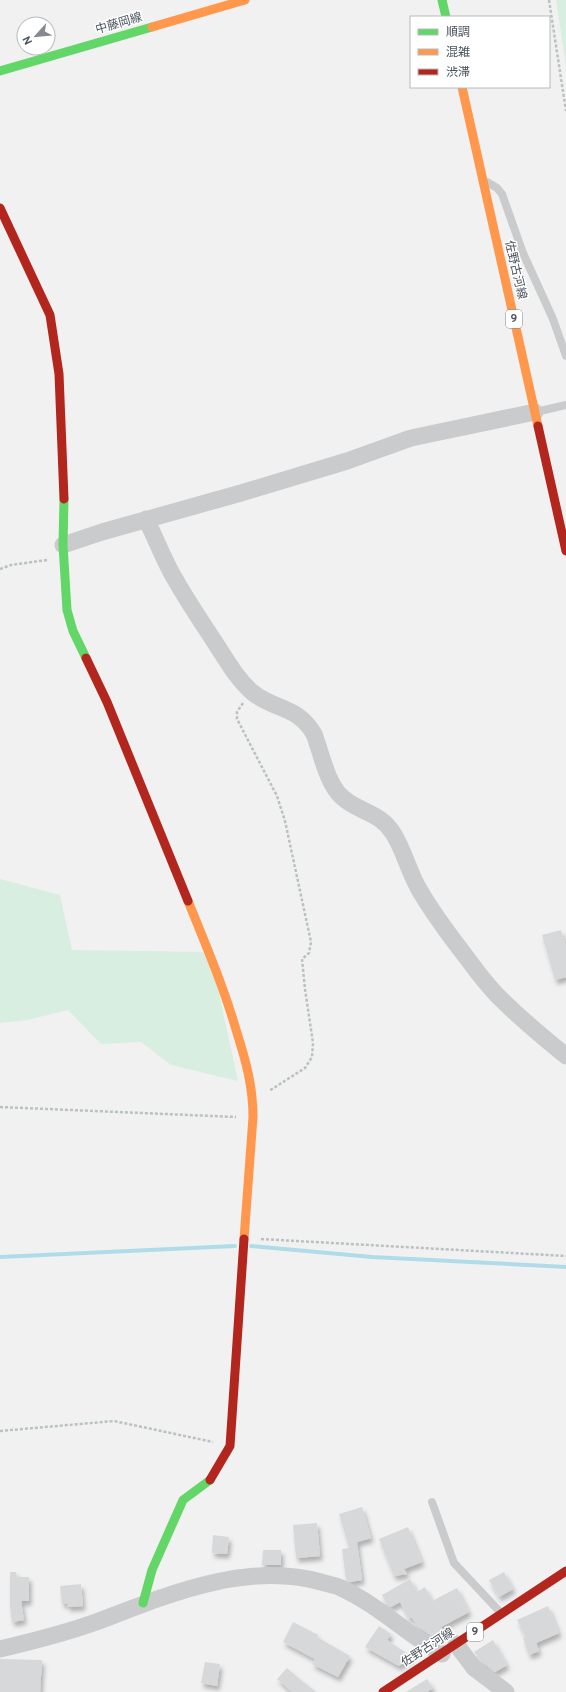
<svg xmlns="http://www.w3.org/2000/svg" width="566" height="1692" viewBox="0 0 566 1692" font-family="Overpass,'Noto Sans JP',sans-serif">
	<defs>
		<filter id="shadow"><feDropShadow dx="2.5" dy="4.5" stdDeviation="2" flood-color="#0004"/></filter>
	</defs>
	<rect width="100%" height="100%" fill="#f1f1f1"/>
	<path fill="#d8eee0" d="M556,0h10v67z
		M0,879l60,16 12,55 138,2 28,129 -67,-16 -30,-23 -40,2 -33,-34 -41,10 -27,3z"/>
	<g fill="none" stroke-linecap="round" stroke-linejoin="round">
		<path stroke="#b0dce9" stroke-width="4" d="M251,1246l121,11 194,10
			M0,1257l235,-11"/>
	</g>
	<path fill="#d7d8da" filter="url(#shadow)" d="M561,930l5,17v30l-11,3 -13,-45z
		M362,1507l9,31 -14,4 5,38 -12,2 -4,-2 -4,-31 7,-1 -10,-34z
		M317,1523l3,33 -24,2 -3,-33z
		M408,1527l14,35 -18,7 3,5 -13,2 -15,-37z
		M213,1535l16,2 -2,17 -15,-1z
		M263,1550h18v15h-19z
		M10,1572h6l1,5h12v24h-8l3,19 -12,2 -2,-16z
		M504,1572l9,17 -14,8 -10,-17z
		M410,1579l7,13 8,-5 7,14 25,-13 12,24 -28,15 2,3 -11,6 -13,-9 -8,-10 -2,2 -9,-17 -9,5 -5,-4 -4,-8z
		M81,1584l2,22 -15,1 -1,-4 -5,1 -2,-18z
		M548,1606l11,27 -23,10 3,8 -10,4 -6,-17 3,-1 -9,-17z
		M293,1622l25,13 -1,2 33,19 -12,21 -26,-13 3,-5 -32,-17z
		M379,1626l12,8 -4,6 25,17 -13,9 -34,-19z
		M493,1640l14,25 -12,7 -14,-11 -7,-9z
		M0,1659l42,1 -2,32h-40z
		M205,1662l15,2 -3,22 -16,-3z
		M287,1668l9,8 20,16h-24l-15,-13z
		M427,1679l6,9 -6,4h-21z"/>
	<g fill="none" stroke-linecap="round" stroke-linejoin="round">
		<path stroke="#b9c2c0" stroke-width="2.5" stroke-dasharray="3 2" stroke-linecap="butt" d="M549,0l17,111
			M0,569l11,-4 36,-5
			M243,703l-6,9v7l40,77 8,25 26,121 -2,11 -7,6 3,30 8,54 -1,14 -7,11 -36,23
			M0,1107l236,10
			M261,1239l305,17
			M0,1431l114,-10 99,21"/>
		<path stroke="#c9cbcc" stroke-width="8" d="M487,182l10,6 5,6 21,59 30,66 13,37
			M536,412l30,-7
			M432,1502l22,61 47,50"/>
		<path stroke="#c9cbcc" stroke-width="17" d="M146,519c9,18 16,36 25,53 13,24 28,46 43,69 12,18 22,37 38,51 21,18 45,13 62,42 7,18 13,50 28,63 16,15 38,15 51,36 11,17 16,40 27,58 14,24 30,45 47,67 11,15 22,30 35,42 20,20 42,38 64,56
			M63,545l39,-13 139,-39 106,-32 64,-23 124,-26
			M456,1644l18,24 32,24
			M0,1649c34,-8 66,-16 99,-28 68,-26 148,-60 222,-39 6,2 14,3 20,6 37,17 66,46 101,66"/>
		<path stroke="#63d668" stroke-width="9" d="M442,0l4,17
			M0,71l152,-44
			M64,499l-1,46 4,65 6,21 13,27
			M143,1603l9,-33 31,-70 27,-20"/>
		<path stroke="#ff974d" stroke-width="9" d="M152,27l93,-27
			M462,87l76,339
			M188,901c18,44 36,87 49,132 9,28 16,54 16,84l-9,122"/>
		<path stroke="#b3261e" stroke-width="9" d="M0,208l50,107 9,59 5,125
			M538,426l28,125
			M86,658l21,44 81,199
			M210,1480l20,-34 14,-207
			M383,1692l183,-121"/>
	</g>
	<g text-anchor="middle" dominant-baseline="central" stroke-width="3" stroke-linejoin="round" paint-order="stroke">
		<g fill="#fff" stroke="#80878d" stroke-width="1">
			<rect x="506" y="310" width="16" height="18" rx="3"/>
			<rect x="467" y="1623" width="16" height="18" rx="3"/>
		</g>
		<g font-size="11" font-weight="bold" fill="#4a535c">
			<text x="514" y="319">9</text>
			<text x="475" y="1632">9</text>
		</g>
		<g font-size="12" fill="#4a535c" stroke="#fff">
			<text transform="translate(119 24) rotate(-16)">中藤岡線</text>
			<text transform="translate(515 270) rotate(77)">佐野古河線</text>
			<text transform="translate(428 1648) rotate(-33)">佐野古河線</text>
		</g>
	</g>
	<rect x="410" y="16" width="140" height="72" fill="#ffffff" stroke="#b7babe"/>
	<rect x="418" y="29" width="20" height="6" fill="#63d668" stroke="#b7babe"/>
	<text x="446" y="36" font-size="12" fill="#4a535c">順調</text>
	<rect x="418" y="49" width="20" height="6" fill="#ff974d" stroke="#b7babe"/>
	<text x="446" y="56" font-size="12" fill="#4a535c">混雑</text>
	<rect x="418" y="69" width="20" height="6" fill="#b3261e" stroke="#b7babe"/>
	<text x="446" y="76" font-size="12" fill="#4a535c">渋滞</text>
	<g transform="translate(36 36) rotate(243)"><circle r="19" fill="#ffffff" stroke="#b7babe"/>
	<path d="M0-3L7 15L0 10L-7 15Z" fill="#848a90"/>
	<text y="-6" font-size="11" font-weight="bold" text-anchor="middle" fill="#4a535c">N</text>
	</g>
</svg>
